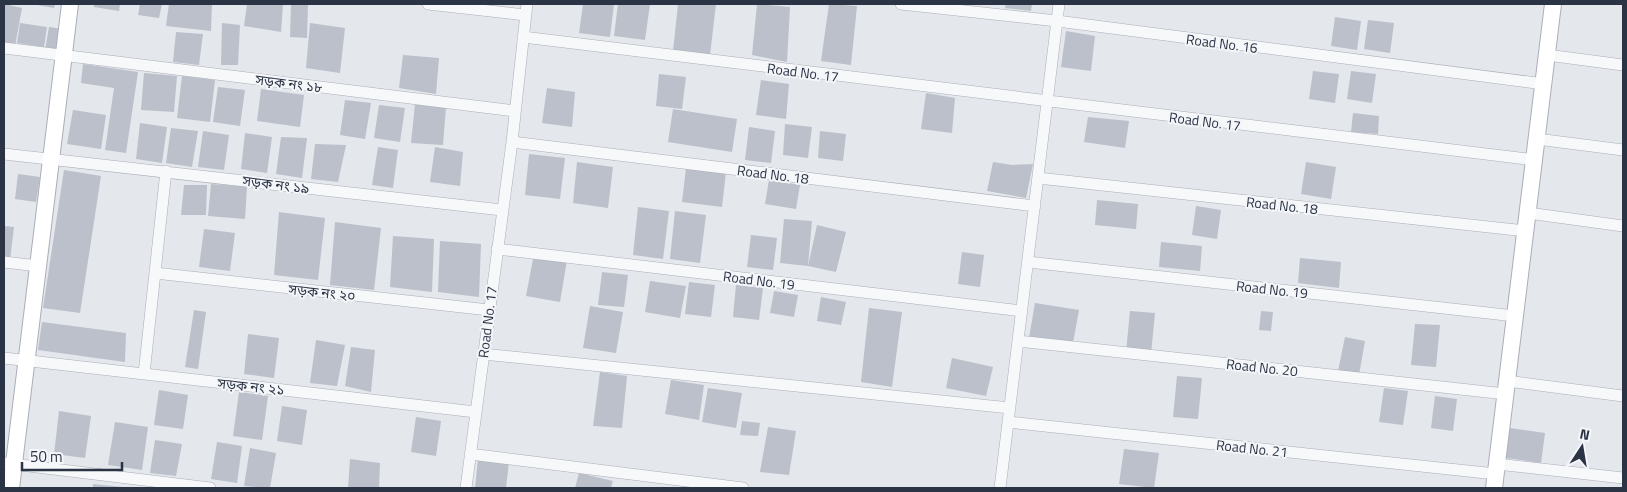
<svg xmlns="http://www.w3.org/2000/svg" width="1627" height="492" viewBox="0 0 1627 492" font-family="'Titillium Web','Noto Sans Bengali',sans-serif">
	<rect width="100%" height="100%" fill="#e4e7ec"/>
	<path fill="#bbc0ca" d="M4,4l18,4 -7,38 -11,-2z
		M32,4h23l-1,4z
		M94,4h26l-1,7 -25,-4z
		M140,4h22l-3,14 -21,-3z
		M169,4h43l-1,27 -45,-5z
		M247,4h36l-2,28 -37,-6z
		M291,4h17l-1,34 -17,-1z
		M583,4h31l-4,33 -31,-4z
		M618,4h32l-5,36 -31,-4z
		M678,4h38l-6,51 -37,-4z
		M757,4l33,3 -3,55 -35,-7z
		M829,4l28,2 -6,59 -30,-4z
		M1006,4h26l-1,7 -26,-3z
		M1335,17l26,4 -4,29 -26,-4z
		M1368,20l26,3 -4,30 -26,-4z
		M20,23l27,4 -3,20 -27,-4z
		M222,23l18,2 -2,40h-17z
		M310,23l35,5 -5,45 -34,-5z
		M49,27l14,2 -4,23 -14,-2z
		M1066,31l29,5 -4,35 -30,-4z
		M176,32l27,2 -4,31 -26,-3z
		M403,55l36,3 -3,36 -37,-6z
		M83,64l55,8 -12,81 -21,-3 9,-62 -33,-5z
		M1313,71l26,3 -4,29 -26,-4z
		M1351,71l25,3 -4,29 -25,-4z
		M144,73l33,3 -3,36 -33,-2z
		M659,74l27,3 -4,32 -26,-3z
		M182,76l33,4 -5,42 -33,-4z
		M761,80l28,4 -3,35 -30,-4z
		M218,87l27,3 -5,36 -27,-4z
		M547,88l28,4 -3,35 -30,-4z
		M261,89l43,6 -4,32 -43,-6z
		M926,93l29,5 -3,35 -31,-4z
		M345,100l26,3 -6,36 -25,-4z
		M415,104l31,3 -3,38 -32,-2z
		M379,105l26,3 -5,34 -26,-4z
		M673,109l64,10 -5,33 -64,-10z
		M73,110l33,5 -5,34 -34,-5z
		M1353,113l26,3 -1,18 -27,-2z
		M1088,117l41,4 -4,27 -41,-6z
		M140,123l27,4 -5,36 -26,-4z
		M785,124l27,3 -4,31 -25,-3z
		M749,127l26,4 -4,32 -26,-3z
		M171,128l27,3 -6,36 -26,-4z
		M203,131l26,4 -5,35 -26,-3z
		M820,131l26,3 -3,27 -25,-3z
		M245,133l27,4 -5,36 -26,-4z
		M281,137l26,1 -5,40 -26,-4z
		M315,144l31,1 -8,37 -27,-3z
		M378,147l20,3 -5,38 -21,-3z
		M435,147l28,5 -3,34 -30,-4z
		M529,154l36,4 -5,41 -35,-4z
		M577,162l36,5 -5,41 -35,-5z
		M993,162l19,3 21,-1 -7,34 -39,-7z
		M1306,162l30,5 -5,32 -30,-5z
		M686,168l40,4 -4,35 -40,-5z
		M64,170l37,6 -21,137 -37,-5z
		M18,174l22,3 -4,25 -21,-3z
		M769,180l31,5 -4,24 -31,-5z
		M211,184l36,3 -2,32 -37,-3z
		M184,185h23l-1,30h-25z
		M1097,200l41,4 -2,25 -41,-4z
		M1196,206l25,4 -4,29 -25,-4z
		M638,207l31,4 -6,48 -30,-4z
		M675,211l31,4 -6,48 -30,-4z
		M279,212l46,6 -7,62 -44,-5z
		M784,219l28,2 -4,45 -28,-3z
		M335,222l46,6 -7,62 -44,-5z
		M817,225l29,7 -10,40 -28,-6z
		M4,226l10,1 -4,33 -6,-1z
		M204,229l31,4 -5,38 -31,-4z
		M751,235l26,3 -4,32 -26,-3z
		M393,236l41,3 -2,53 -42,-5z
		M440,241l41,3 -2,53 -41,-5z
		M1161,242l41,4 -2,25 -41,-4z
		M962,252l22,3 -4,32 -22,-3z
		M534,254l33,6 -7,42 -34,-6z
		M1300,258l41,4 -2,26 -41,-5z
		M602,272l26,3 -4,32 -26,-2z
		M650,281l36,5 -6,32 -35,-6z
		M689,282l26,3 -4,32 -26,-3z
		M736,285l27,3 -4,32 -26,-3z
		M774,291l24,4 -4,22 -24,-4z
		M821,297l25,5 -5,23 -24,-4z
		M1035,303l44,7 -6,33 -44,-5z
		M590,306l33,6 -7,41 -33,-5z
		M869,308l33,4 -10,75 -31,-5z
		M194,310l12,2 -8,57 -13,-2z
		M1130,311l25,2 -4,41 -25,-2z
		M1261,311l12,1 -2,19 -12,-1z
		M42,322l84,11 -1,29 -87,-12z
		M1415,324l25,1 -4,42 -25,-2z
		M248,334l31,4 -5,40 -30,-4z
		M1345,337l20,4 -6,34 -21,-4z
		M316,340l29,5 -8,41 -27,-3z
		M351,347l24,3 -4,42 -26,-6z
		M952,358l41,9 -7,29 -40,-8z
		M600,372l27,4 -5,52 -29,-2z
		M1177,376l25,2 -4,41 -25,-2z
		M671,380l33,5 -5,35 -34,-6z
		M708,388l34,5 -6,35 -34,-6z
		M1384,388l24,3 -5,34 -24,-3z
		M159,390l29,5 -5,34 -29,-4z
		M239,392l29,4 -6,44 -29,-4z
		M1435,396l22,3 -4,32 -22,-3z
		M282,406l25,4 -5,35 -25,-4z
		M59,411l32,5 -6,42 -31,-4z
		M416,417l25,4 -5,35 -25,-4z
		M742,421l18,2 -2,13 -18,-1z
		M115,422l33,5 -6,43 -34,-5z
		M768,427l28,4 -7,44 -29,-3z
		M1510,428l35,5 -4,30 -35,-5z
		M155,440l27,4 -6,32 -26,-3z
		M217,442l25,4 -5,37 -26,-4z
		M250,448l26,5 -6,35 -26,-2z
		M1124,449l35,4 -5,35 -35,-4z
		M350,459l30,4 -1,25h-31z
		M478,459l31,3 -3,26h-31z
		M579,473l34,8 -2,7h-36z
		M93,484l30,3v1h-30z"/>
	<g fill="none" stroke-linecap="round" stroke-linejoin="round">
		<g stroke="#a9aeb7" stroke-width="12">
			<path id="street" d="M428,4l97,11
				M901,4l156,17 487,63
				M523,37l1012,123
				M4,48l511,63
				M1547,55l76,10
				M1537,139l86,11
				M512,142l523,64
				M4,154l498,56
				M1038,178l488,53
				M1528,213l95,13
				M497,249l525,62
				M4,262l34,4
				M1028,262l487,54
				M155,273l334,37
				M1018,341l488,53
				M483,354l527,54
				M4,358l472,54
				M144,374l22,-203
				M1507,381l116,15
				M1008,422l488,52
				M470,454l273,34
				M4,463l206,25
				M1497,464l126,14
				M466,488l46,-346 15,-138
				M1000,488l59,-484"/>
		</g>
		<g stroke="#a9aeb7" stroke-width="18">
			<path id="secondary" d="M11,488l59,-484
				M1494,488l59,-484"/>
		</g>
		<use href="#street" stroke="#f7f8fa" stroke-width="11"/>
		<use href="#secondary" stroke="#fff" stroke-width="16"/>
	</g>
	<g text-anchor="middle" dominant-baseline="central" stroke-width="4" stroke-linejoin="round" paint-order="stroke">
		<g font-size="14" fill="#2b3445" stroke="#f4f6f9">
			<text transform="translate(1222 43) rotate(7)">Road No. 16</text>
			<text transform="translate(803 72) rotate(7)">Road No. 17</text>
			<text transform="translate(289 83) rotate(7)">সড়ক নং ১৮</text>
			<text transform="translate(1205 121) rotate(7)">Road No. 17</text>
			<text transform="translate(773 174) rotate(7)">Road No. 18</text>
			<text transform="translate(276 184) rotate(7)">সড়ক নং ১৯</text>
			<text transform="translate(1282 205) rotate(6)">Road No. 18</text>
			<text transform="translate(759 280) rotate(7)">Road No. 19</text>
			<text transform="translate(1272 289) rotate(6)">Road No. 19</text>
			<text transform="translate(322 292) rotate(6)">সড়ক নং ২০</text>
			<text transform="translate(487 322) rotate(-83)">Road No. 17</text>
			<text transform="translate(1262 367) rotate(6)">Road No. 20</text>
			<text transform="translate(251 386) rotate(6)">সড়ক নং ২১</text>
			<text transform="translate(1252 448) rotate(6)">Road No. 21</text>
		</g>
	</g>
	<rect width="1627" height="492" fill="none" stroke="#2b3445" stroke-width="10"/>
	<g transform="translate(1582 447) rotate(12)" stroke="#f4f6f9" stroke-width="4" paint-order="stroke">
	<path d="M0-4L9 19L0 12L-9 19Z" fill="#2b3445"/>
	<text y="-8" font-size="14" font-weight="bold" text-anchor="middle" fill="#2b3445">N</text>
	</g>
	<path d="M22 462v8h100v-8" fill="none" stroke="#2b3445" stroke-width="2.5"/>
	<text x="30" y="462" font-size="15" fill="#2b3445" stroke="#f4f6f9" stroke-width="4" paint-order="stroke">50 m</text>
</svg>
